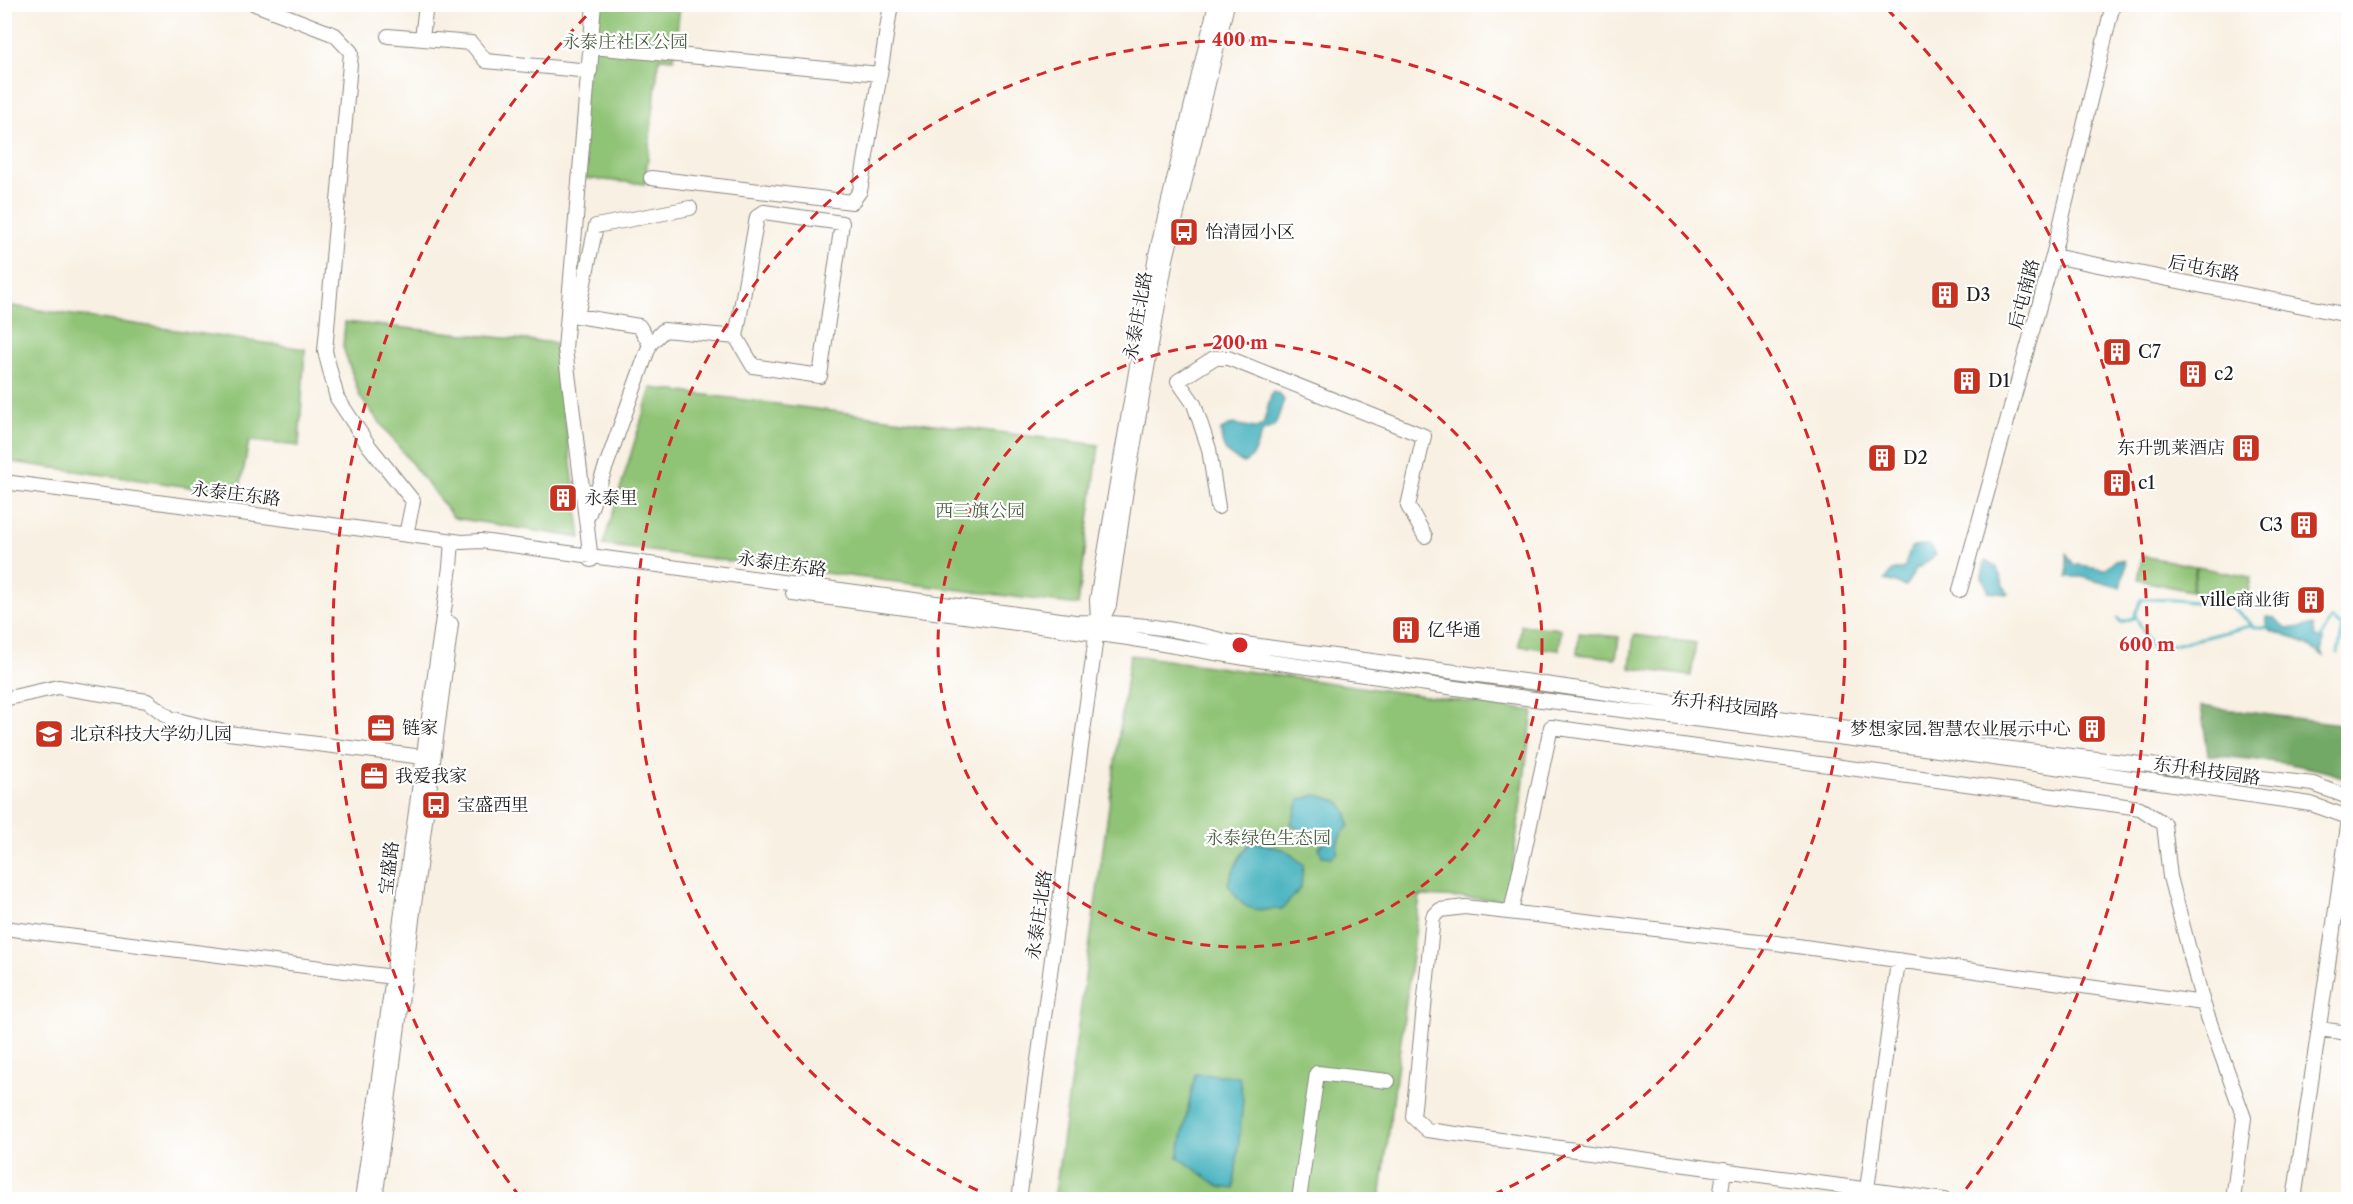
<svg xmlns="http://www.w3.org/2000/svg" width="2353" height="1204" viewBox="0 0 2353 1204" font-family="'Libre Caslon Text','Noto Serif SC',serif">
	<rect width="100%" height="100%" fill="#fff"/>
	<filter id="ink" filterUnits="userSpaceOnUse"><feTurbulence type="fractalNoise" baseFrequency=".0167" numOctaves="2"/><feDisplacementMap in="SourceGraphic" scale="12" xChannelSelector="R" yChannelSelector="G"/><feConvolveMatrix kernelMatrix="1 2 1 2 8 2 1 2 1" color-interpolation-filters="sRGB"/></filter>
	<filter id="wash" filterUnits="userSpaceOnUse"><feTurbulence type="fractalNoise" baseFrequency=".008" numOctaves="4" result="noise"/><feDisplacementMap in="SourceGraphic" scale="24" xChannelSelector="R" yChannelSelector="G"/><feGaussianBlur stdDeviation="1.35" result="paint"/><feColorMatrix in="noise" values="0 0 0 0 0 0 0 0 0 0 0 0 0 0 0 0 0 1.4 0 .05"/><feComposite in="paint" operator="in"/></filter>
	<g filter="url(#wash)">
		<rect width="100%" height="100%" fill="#f8f0e2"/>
		<path fill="#8fc374" stroke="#567048" stroke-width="1.5" d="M591,5h89l-6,54 -15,-1 -14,126 -72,-7z
			M5,305l300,44 -6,97 -50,-5 -10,53 -234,-33z
			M345,322l210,21 26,195 -127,-20 -94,-121 -17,-50z
			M651,388l448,57 -21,160 -475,-60z
			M2142,556l54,10 -5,25 -53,-11z
			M2197,567l54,10 -5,24 -54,-10z
			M1521,625l40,4 -2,21 -40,-4z
			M1579,633l40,4 -3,21 -39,-4z
			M1634,635l62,8 -5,33 -61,-8z
			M1130,655l403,56 -25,189 -88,-4 -40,303 -326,1z"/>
		<path fill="#73a966" stroke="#486241" stroke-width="1.5" d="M2201,706l147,19v54c-43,-17 -94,-19 -140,-24z"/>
		<path fill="#42b1bd" stroke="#2f666c" stroke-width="1.5" d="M1272,392l8,2 4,6 -9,26 -12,5 -11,26 -8,6c-18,-8 -23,-14 -23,-33l12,-6 23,4 7,-3z
			M1920,545h10l6,10 -21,15 -9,16 -21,-6 7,-9 12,-3 7,-20z
			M2067,554l6,10 32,5 11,-9h8l2,5 -5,23 -39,-11h-15z
			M1985,560l11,6 12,28 -19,-2 -7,-15z
			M2267,617l8,1 12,11 26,-4 3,12 7,2 -1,12 2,5 -29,-18 -24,-7 -5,-4z
			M1316,795l23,6 8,12 2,13c-10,8 -12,16 -12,27l-6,4 -9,-1 -3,-9 9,-7 -11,-10 -15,1 -11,-7 8,-24z
			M1251,841l34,9 18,14 -2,24 -19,21c-32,2 -38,3 -54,-26l10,-23z
			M1195,1074l44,2 4,24 -9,89 -14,-2 -42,-30z"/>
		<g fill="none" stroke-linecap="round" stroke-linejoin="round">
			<path stroke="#42b1bd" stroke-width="3" d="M2135,615l17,33h9l89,-22 18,2
				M2118,618l3,4 12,-4 9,-19 34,1 56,7 23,20
				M2321,638l10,-19 12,8 -5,26"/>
		</g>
	</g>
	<g filter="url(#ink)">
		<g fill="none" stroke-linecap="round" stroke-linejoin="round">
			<g stroke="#8a867f" stroke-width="16">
				<path id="minor" d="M255,4l80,31 16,17 -26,299 12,47 32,48 44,55 -7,34
					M388,36l83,7 15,18 104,10 2,-24 288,27 11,-70
					M422,39l4,-35
					M651,178l201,24 8,-11 20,-117
					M2053,256l295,59
					M650,344l14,-14 72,7 21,-120 7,-5 78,11 -22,153 -67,-10 -17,-29
					M4,482l458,60 19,-1 594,81c55,0 100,6 154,20l302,40 387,56 395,46 35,13
					M1218,507l-9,-58 -15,-45 -16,-23 36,-23h14l196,78 -16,70 17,30
					M588,516l62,-172 -11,-18 -62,-10 19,-90 94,-18
					M591,560l-26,-211 29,-345
					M1960,590l93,-334 60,-252
					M793,593l335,45 123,21 275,39 398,50 387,56 37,13
					M1100,624l9,-19 18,-122 39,-224 61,-255
					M4,699l54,-12 89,14 23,17 58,15 195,24
					M1511,912l40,-185 589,81 24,16 6,53 33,126
					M4,928l389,49
					M2319,1029l29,4
					M1867,1189l31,-227
					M362,1200l88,-633 2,-26
					M375,1200l76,-576
					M1019,1200l79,-578 -1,-22 59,-345 60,-251
					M1299,1200l18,-127 71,8
					M1720,1200l4,-31
					M1944,1200l-517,-70 -14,-13 20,-200 7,-7 25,-3 311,36 427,60 41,115 -11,82
					M2294,1200l54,-374"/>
			</g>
			<use href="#minor" stroke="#fff" stroke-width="14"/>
		</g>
	</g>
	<g fill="none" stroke="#d62828" stroke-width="3" stroke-dasharray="10 8">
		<circle cx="1240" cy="645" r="302"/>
		<path d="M994 1198A605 605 0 1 1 1486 1198"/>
		<path d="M520 1197A907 907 0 0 1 593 9M1887 9A907 907 0 0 1 1960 1197"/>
	</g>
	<defs>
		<g id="bus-square" transform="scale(1.5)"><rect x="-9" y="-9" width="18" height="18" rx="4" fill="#c8321e" stroke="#fff"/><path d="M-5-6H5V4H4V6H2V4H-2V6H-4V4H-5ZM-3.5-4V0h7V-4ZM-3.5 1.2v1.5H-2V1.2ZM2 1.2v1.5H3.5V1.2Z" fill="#fff"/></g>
		<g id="building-square" transform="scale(1.5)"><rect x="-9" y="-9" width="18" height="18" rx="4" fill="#c8321e" stroke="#fff"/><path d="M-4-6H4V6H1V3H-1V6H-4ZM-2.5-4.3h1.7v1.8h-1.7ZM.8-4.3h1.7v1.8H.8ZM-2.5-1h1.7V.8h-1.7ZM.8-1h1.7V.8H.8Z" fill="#fff"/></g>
		<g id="office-square" transform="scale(1.5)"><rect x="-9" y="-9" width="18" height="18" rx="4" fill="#c8321e" stroke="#fff"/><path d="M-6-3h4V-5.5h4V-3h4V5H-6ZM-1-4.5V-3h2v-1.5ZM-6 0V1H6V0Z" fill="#fff"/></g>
		<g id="school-square" transform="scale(1.5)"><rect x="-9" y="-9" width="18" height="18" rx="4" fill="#c8321e" stroke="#fff"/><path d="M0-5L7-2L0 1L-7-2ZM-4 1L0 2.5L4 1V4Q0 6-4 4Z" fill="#fff"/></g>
	</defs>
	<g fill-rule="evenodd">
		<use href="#bus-square" x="1184" y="232"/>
		<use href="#building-square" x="1945" y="295"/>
		<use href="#building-square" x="2117" y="352"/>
		<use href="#building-square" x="2193" y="374"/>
		<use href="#building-square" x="1967" y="381"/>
		<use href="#building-square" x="2246" y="448"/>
		<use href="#building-square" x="1882" y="458"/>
		<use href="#building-square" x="2117" y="483"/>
		<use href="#building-square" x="563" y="498"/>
		<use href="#building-square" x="2304" y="525"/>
		<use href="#building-square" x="2311" y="600"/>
		<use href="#building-square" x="1406" y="630"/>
		<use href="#office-square" x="381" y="728"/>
		<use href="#building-square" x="2092" y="729"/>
		<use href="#school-square" x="49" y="734"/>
		<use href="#office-square" x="374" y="776"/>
		<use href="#bus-square" x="436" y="805"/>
	</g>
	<g text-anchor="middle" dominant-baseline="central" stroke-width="4.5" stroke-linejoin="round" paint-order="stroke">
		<g font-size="18" fill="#4a5f3f" stroke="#fff">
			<text x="625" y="42">永泰庄社区公园</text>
			<text x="980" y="511">西三旗公园</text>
			<text x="1268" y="838">永泰绿色生态园</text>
		</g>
		<g font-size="18" fill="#1c1c1c" stroke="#fff" text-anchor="start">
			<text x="1205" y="232">怡清园小区</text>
			<text x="1966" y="295">D3</text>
			<text x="2138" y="352">C7</text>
			<text x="2214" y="374">c2</text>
			<text x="1988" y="381">D1</text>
			<text x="2225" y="448" text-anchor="end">东升凯莱酒店</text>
			<text x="1903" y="458">D2</text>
			<text x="2138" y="483">c1</text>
			<text x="584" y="498">永泰里</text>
			<text x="2283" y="525" text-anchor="end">C3</text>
			<text x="2290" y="600" text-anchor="end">ville商业街</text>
			<text x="1427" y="630">亿华通</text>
			<text x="402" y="728">链家</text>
			<text x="2071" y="729" text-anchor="end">梦想家园.智慧农业展示中心</text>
			<text x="70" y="734">北京科技大学幼儿园</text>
			<text x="395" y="776">我爱我家</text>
			<text x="457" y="805">宝盛西里</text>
		</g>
		<g font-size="18" fill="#1c1c1c" stroke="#fff">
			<text transform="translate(2204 268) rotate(11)">后屯东路</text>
			<text transform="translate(2024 294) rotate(-75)">后屯南路</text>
			<text transform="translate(1138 316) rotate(-80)">永泰庄北路</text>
			<text transform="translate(236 494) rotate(7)">永泰庄东路</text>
			<text transform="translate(782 564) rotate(8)">永泰庄东路</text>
			<text transform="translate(1725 705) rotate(7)">东升科技园路</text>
			<text transform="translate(2207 771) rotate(8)">东升科技园路</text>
			<text transform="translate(389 868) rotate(-83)">宝盛路</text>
			<text transform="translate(1039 915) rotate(-82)">永泰庄北路</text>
		</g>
	</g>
	<circle cx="1240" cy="645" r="9" fill="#d62828" stroke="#fff" stroke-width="3"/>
	<g font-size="18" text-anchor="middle" font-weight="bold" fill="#d62828" stroke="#fff" stroke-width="4.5" stroke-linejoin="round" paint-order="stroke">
		<text x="1240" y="46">400 m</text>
		<text x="1240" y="349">200 m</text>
		<text x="2147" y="651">600 m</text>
	</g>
	<rect width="2353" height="1204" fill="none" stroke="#fff" stroke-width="24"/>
</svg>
